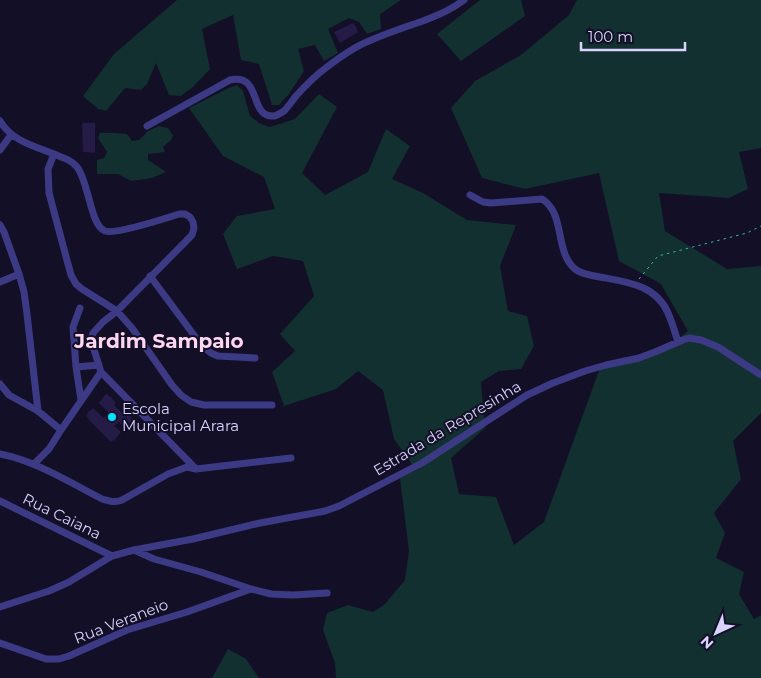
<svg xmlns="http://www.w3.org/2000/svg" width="761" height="678" viewBox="0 0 761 678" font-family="Montserrat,sans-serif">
	<rect width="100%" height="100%" fill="#130f26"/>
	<path fill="#12302f" d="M177,0h247h-23l-21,14 1,15 -14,5 -8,-12 -10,-4 -21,11 10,24 -14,8 -9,-16 -17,4 6,22 -15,23 -10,11h-7l-13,-41 -18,-4 -8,-45 -31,14 8,40 -17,18 -12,9 -12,-1 -13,-32 -9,21 -6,6 -16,-2 -19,23 -8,-2 -15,-13 31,-42z
		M480,0h41l4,16 -64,45 -24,-27z
		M577,0h184v148l-22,4 9,37 -19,9 -70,-5 6,38 62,38 34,-3v147l-28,28 8,38 -27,34 11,20 -9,25 28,14 -5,22 15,25 7,-4v63h-425l-1,-15 -12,-33 4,-17 21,-8 25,7 11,-7 21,-25 4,-29 -9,-73 16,-8 -22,-31 -11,-49 -25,-19 -22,18 -52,17 -12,-34 23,-21 -15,-17 34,-38 -11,-35 -30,-5 -36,13 -14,-35 14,-18 38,-7 -11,-32 -41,-21 -34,-48 40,-20 8,-3 6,6 7,25 9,7 11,4 25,-8 24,-25 18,13 -35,66 23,22 43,-23 18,-43 24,17 -18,33 31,14 44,27 49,5 -16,41 8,45 19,5 7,30 -13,23 -22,2 -18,11 4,46 -34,30 8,36 37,3 18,48 30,-23 57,-157 62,-15 25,-19 -27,-47 -42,-23 -20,-88 -74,16 -43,-11 -31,-70 24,-27 46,-26 48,-40z
		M159,126l9,2 5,8 -2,4 -8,7 2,5 -17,2v6l18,12 -14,6 -21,3 -13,-7h-21v-14l7,-2 3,-6 -9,-14 2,-5h14l13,1 5,7 7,-1 9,-9z
		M228,649l18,10 13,19h-47z"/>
	<path fill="#241b47" d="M353,23l3,4 2,5 -18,11 -6,-11z
		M82,123h13v30l-12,-1z
		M107,394l4,4v-1l5,6 -2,2 7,7 2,-2 4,2 5,7 -1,1 1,1 -8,6 -5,-5 -5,4 7,6 -7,9 -1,-1 -2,2 -22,-22v-1l-3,-3 2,-2 -1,-1 6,-5 11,10 5,-5 -10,-10 6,-8z"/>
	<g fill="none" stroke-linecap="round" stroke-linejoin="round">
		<path stroke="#2fb8b0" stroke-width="1" stroke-dasharray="2.5 4" stroke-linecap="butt" d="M639,279l19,-23 89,-23 14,-7"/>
		<path stroke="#3d3a85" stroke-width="7" d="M0,121c13,22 39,26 61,36 6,2 12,5 16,10 12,15 13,58 28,64 11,4 61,-13 74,-17h6l5,3 3,5 1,6 -2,7 -75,76 -14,11 -10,11 -2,7 10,32 95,97
			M147,126l83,-46c33,-7 18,38 44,36 4,-1 7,-3 10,-5 5,-5 8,-10 12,-15 9,-10 20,-21 31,-29 13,-10 27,-20 42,-26 18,-8 36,-14 54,-20 15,-6 28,-11 41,-21
			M0,150l11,-15
			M54,154l-6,15 1,24 19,71 3,11 5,9 6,5 35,22 15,17 40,57 9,10 10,7 13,3h68
			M470,195l13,7 8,1 51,-4c24,15 12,52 33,70 7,6 17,6 25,8 27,5 56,8 68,36 4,9 7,19 10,29
			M0,225l4,7 15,42 5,18 3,22 11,97
			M150,276l52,70 9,7 7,3 37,2
			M0,282l19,-8
			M80,308l-7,19 3,40 23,-2
			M76,367l5,33
			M0,384l9,11 29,16 23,19
			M0,454c36,7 69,28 102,45 7,2 13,4 20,1l46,-26 19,-7 9,2 95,-11
			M34,464l15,-15 12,-19 40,-58
			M0,501l112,55
			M134,550l20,9 47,13 50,17
			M0,607l49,-16 20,-9 43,-26 22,-6 59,-11 67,-16 65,-12 14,-5 83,-43 105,-68 26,-12 32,-12 21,-6 33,-7 16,-6 28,-12 6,-2 12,2 17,7 43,28
			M0,643l46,16h13l10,-3 58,-26 60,-18 64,-23 20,5 22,1 34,-2"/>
	</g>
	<circle fill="#00e5ff" stroke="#130f26" stroke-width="2" cx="112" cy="417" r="5"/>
	<g text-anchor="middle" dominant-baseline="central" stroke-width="4" stroke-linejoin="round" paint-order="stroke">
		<g font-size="15" fill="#d9d4ff" stroke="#130f26" text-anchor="start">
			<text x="122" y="408">Escola<tspan x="122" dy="17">Municipal Arara</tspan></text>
		</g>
		<g font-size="15" fill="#d9d4ff" stroke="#130f26">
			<text transform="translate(447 428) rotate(-31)">Estrada da Represinha</text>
			<text transform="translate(62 516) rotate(26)">Rua Caiana</text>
			<text transform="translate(121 621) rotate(-21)">Rua Veraneio</text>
		</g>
		<g font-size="20" font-weight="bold" fill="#ffd6f0" stroke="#130f26">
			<text x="159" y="341">Jardim Sampaio</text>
		</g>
	</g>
	<g transform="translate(716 633) rotate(224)" stroke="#130f26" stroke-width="4" paint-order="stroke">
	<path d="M0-4L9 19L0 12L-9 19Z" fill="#d9d4ff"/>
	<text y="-8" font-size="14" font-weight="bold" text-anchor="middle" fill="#d9d4ff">N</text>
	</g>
	<path d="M581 42v8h104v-8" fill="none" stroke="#d9d4ff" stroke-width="2.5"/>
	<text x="588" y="42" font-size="15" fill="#d9d4ff" stroke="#130f26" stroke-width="4" paint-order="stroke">100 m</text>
</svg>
